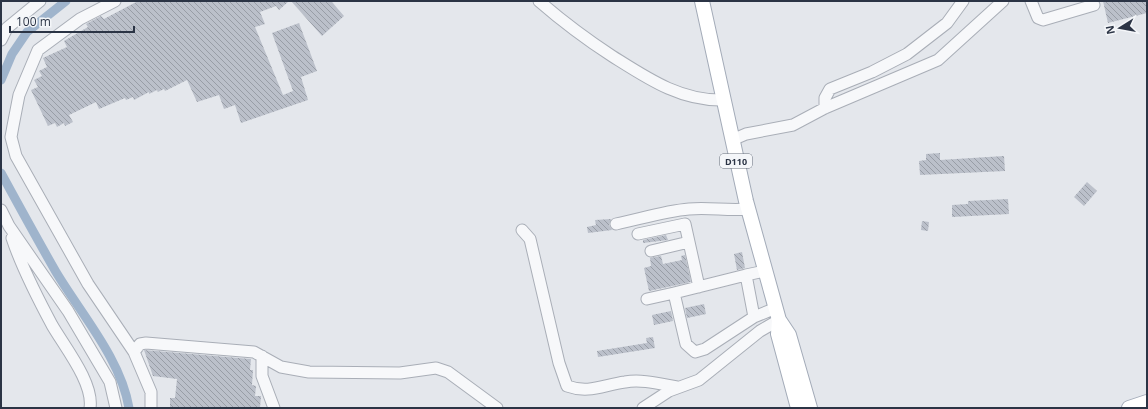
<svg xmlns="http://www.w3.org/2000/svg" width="1148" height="409" viewBox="0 0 1148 409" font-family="'Open Sans',sans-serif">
	<defs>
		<pattern id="building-back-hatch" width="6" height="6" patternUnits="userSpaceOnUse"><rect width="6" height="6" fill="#bbc0ca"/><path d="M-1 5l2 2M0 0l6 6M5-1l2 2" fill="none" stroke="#989da6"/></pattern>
	</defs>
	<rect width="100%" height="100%" fill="#e4e7ec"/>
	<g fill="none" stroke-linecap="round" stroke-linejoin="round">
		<path stroke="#9fb4cc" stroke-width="9" d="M1,80l11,-26 15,-22 39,-31
			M1,173c18,33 36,66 55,99 25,42 65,87 73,136"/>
	</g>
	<path fill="url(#building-back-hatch)" d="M138,1h151l-10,9 -3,-4 -16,6 5,12 -10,3 28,68 10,-4 -21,-58 27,-10 18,48 -16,6 7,23 -67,23 -6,-18 -11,4 -5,-14 -22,7 -10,-22 -22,11 -1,-2 -6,3 -1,-2 -8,4v-2l-15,8 -1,-3 -7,3 -1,-2 -26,11 -3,-7 -27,13 4,7 -8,4 -1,-3 -7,4 -2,-4 -7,3 -17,-36 7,-3 -4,-7 8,-4 -3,-5 8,-4 -4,-9 24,-11 -3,-6 24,-14 -2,-3 15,-8 3,3z
		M291,1h40l13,15 -22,20z
		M1103,1h44v12l-39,10z
		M940,153v7l64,-4 1,15 -85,4 -1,-14 7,-1v-6z
		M1087,182l10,9 -13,15 -10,-9z
		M1008,199l1,15 -57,3v-12l16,-1v-3z
		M611,219l-2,6 3,5 -24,3 -1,-6 9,-2 -1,-5z
		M922,221l7,1 -1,9 -7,-1z
		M666,235l2,5 -25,3v-3z
		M742,252l3,16 -8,2 -3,-16z
		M685,255l6,27 -42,9 -5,-23 7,-2 -1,-8 11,-2 2,8 19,-4 -1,-4z
		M704,304l2,10 -19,4 -2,-10z
		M671,311l2,10 -19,4 -2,-10z
		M653,337l2,11 -57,9 -1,-6 50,-8 -1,-5z
		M144,350l107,9 -1,11h3l-1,15 4,1 -1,10h6l-1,12h-90v-10h5l2,-19 -24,-3z"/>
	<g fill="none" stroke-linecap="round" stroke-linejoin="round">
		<g stroke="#a9aeb7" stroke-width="13">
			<path id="minor" d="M115,1l-35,18 -42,31 -19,45 -6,31 -2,11 5,19 72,128 46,68 6,-8 6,-1 108,9 27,15 28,5 91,1 36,-5 12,4 49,36
				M539,1c23,20 47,38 73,55 35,22 68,45 111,44
				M1031,1l7,17 5,2 51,-15
				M1,40l6,-12 33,-27
				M825,108v-10l5,-9 42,-17 35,-18 40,-31 16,-22
				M732,140l14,-6 47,-9 32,-17 113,-48 65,-59
				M1,210l8,16 59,85 42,71 6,26
				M616,224c24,-5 49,-13 73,-15 20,-2 39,2 59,0
				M522,230l8,9 29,124 8,23c22,8 36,-1 58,-4 17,-3 35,2 52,5
				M638,234l47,-10 14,63
				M12,238c10,30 25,59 40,87 12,21 42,58 38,83
				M651,251l38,-9
				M746,275l-72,18 12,51 9,8 10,-3 49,-32 -8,-42 19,-4
				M647,299l27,-6
				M754,317l22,-9
				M134,352l17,40v16
				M262,356v20l12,32
				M643,408l26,-17 30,-11 61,-49 19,-11"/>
		</g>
		<g stroke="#a3abb8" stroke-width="16">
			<path id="major" d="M702,1l44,200 33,119 10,15 21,73
				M779,320l-1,14 20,74
				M1129,408l18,-6"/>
		</g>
		<use href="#minor" stroke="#f7f8fa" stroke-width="11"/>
		<use href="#major" stroke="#fff" stroke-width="14"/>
	</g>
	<g text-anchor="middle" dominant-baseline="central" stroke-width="3.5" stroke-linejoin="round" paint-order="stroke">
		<rect fill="#f4f6f9" stroke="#676e7b" stroke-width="1" x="720" y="154" width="32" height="14" rx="3"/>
		<g font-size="9" font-weight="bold" fill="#2b3445">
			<text x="736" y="161">D110</text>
		</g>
	</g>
	<rect width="1148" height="409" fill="none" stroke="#2b3445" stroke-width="4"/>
	<g transform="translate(1120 28) rotate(259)" stroke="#f4f6f9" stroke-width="3" paint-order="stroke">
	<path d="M0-3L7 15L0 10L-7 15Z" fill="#2b3445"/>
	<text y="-6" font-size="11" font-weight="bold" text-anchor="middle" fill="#2b3445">N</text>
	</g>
	<path d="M10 26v6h124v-6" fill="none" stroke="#2b3445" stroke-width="2"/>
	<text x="16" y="26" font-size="12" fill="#2b3445" stroke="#f4f6f9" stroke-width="3" paint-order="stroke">100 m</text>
</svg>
